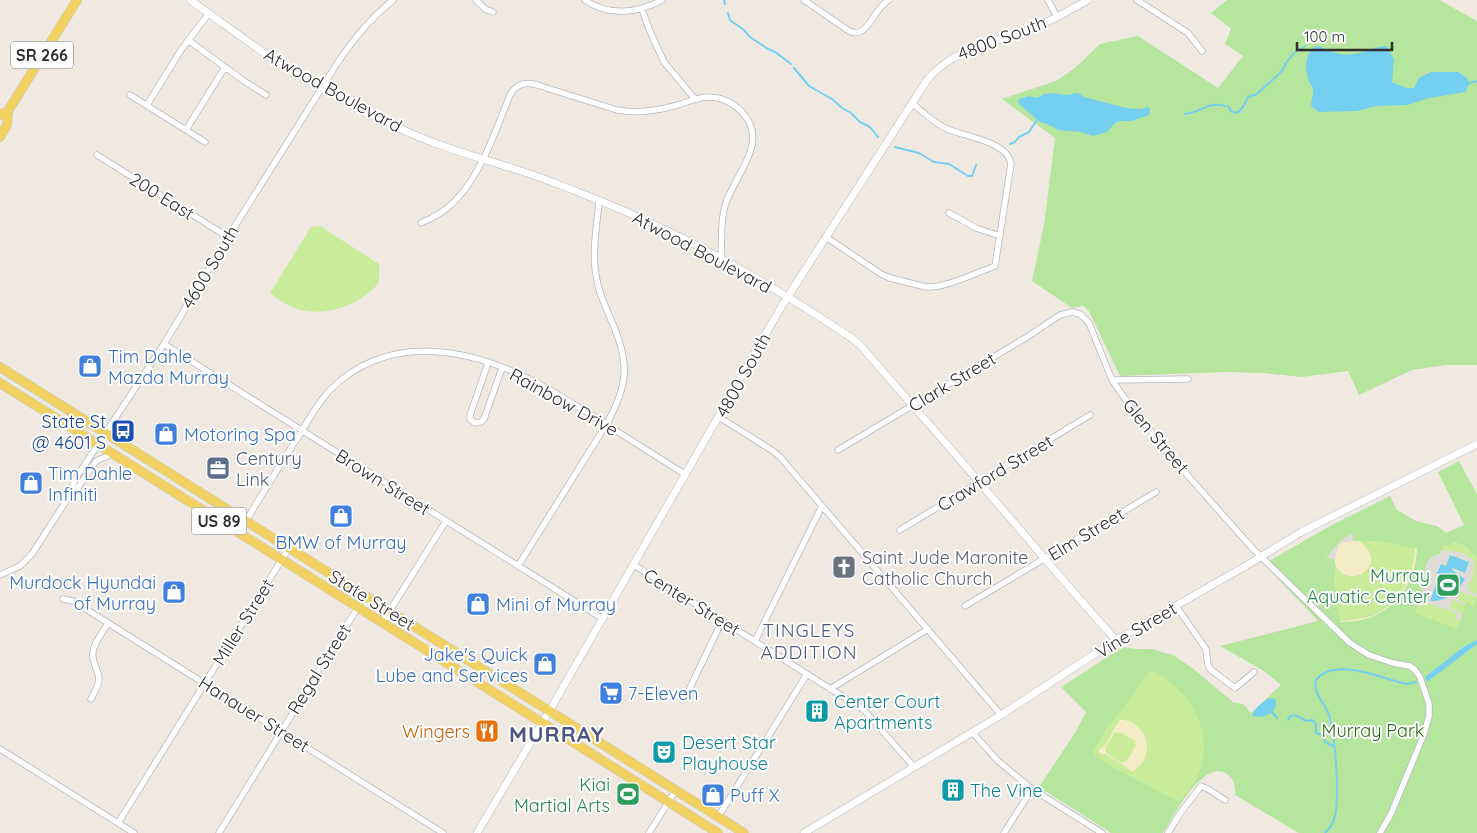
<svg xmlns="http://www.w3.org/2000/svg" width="1477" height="833" viewBox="0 0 1477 833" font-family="Quicksand,sans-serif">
	<rect width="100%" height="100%" fill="#efe9e1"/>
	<path fill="#b6e59e" d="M1227,0h212l38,21v344h-32l-33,5 -53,25 -11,-24 -46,6 -39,-4 -37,-1 -106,4 -31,-65 -6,-5 -11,2 -40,-27 12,-56 11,-87 -53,-39 54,-18 19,-13 25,-24 38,-8 80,52 25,-32 -18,-12 6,-15 -20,-16z
		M1459,461l18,33v339h-178l-64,-38c1,-8 -1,-16 -8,-21 -24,-16 -54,43 -64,59h-52l-72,-46 36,-54 11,-21 -25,-25 62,-40 13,2h15l22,6 18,12 42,35 10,2 8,9 30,-28 -17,-14 -44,-25 98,-25 -54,-57 68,-39 58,-29 7,14 19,11 21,5 9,7 18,-8 -26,-53z"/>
	<path fill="#f3ecc5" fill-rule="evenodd" d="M1349,541h11c7,6 15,13 11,23 -5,12 -22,17 -32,7 -6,-5 -5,-20 -1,-26 2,-3 7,-3 11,-4z
		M1415,548h2c-1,43 -33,76 -77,74v-1c9,-1 18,-2 27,-4 31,-9 46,-39 48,-69z
		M1120,719c30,4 37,36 13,53 -10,-5 -18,-12 -28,-18l-3,1 -3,-3v-3c8,-3 10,-12 14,-19 2,-4 5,-7 7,-11zM1121,733l14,8v5l-8,14h-3l-18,-9 -1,-3z"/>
	<path fill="#c9ec9a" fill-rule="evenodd" d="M320,226l59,38c0,6 1,13 -1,19 -2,4 -7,8 -11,11 -20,15 -46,22 -70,15 -10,-3 -19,-10 -27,-16l41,-66z
		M1360,541h18l37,7c-3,46 -29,70 -75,73l-6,-37 1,-18c12,25 57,1 25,-25z
		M1453,541l12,5 12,11v41l-3,8 -8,-3 -9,26 -42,-16 8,-23 -4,-4 1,-5 6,-5c-3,-12 3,-20 14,-22l4,-9h7z
		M1151,670c53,25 73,89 28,132l-55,-29c-11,-4 -19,-11 -29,-18l-1,-5 7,-11 4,-9 9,-10zM1122,719c28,5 34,37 11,53 -9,-5 -22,-18 -32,-17l-2,-3v-3c8,-3 10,-12 14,-19 1,-4 5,-7 7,-10z
		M1115,732l3,1h2l15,8 1,5 -9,14 -5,3 -16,-10 -1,-5z"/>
	<path fill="#dfdcd8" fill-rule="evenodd" d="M1352,533l1,8 -9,1 -5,3 -4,14 -9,-1 13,-16z
		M1442,550l21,3 11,8 -1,13 -5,14 4,5h5l-1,4 -16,-6 -3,9 9,3v2l-14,-5 -3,8 14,5 -3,8 -4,-2 1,-6 -33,-11 -2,5 -5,-2 6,-16 5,-6 -3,-12 2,-9 6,-6 7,-2zM1450,556l2,14 10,14 -10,11 -21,6 9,-26 1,-11 5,1z"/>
	<path fill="#75cff0" d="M1319,46c17,9 29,11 47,5 7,-2 12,-5 20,-5l8,13 -2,23 14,6h8l5,-10 12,-6h27l8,5 4,6 -5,9 -36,6 -22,7 -30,1 -20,5 -38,1 -8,-6c0,-6 3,-11 2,-17 0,0 -3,-7 -4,-7 -4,-13 -5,-25 5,-35z
		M1053,93l14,2 11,-2 6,4 42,11 14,1 8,-2 2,2v4l-3,3 -16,5h-10l-6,2 -8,9 -14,4 -13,-4 -22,-2 -6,-4 -12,-4 -22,-19 1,-4 10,-3 8,2 7,-4z
		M1450,555l19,7 -4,11 -12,-5 -1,2 13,9c-8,14 -18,22 -35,22l10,-26 -3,-2 4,-9 5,2z
		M1477,640v4l-50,38 -2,-5 40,-31z
		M1270,698l5,1c4,14 -11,20 -23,17 2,-7 11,-15 18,-18z"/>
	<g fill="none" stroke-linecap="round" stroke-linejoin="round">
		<path stroke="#75cff0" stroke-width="2" d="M724,0l1,4
			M728,13l2,7 14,10 6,7 18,12 7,3 16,12
			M794,68l15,18 23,13 10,9 9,5 9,9 10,5 8,10
			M1470,83l7,-2
			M1228,106l3,5 5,2c8,-4 8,-9 12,-16l9,-3 25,-23 4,-8 8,-10 11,-7
			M1185,114c14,-1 25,-13 40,-8
			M1010,144l5,-2 4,-5 10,-5 8,-12
			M895,147l24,6 15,9 15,2 19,12h4l4,-11
			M1272,712l5,6
			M1288,720l2,-4c7,-2 10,2 16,5l6,-1 4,4v9l6,2 3,7 8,4
			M1325,833c2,-3 6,-6 7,-9 10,-18 3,-92 -4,-112 -5,-11 -15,-18 -12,-32 18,-23 63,-3 86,3l5,1 9,-2"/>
		<g stroke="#b4b7c1" stroke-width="7">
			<path id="minor" d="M476,0l9,9 8,3
				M585,0c24,17 53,13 77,0
				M804,0l45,31c19,9 23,-21 40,-31
				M1048,0l9,17
				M1137,0l51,33 14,18
				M642,9l7,20 15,33 31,37
				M188,40l56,41 22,14
				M130,95l75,47
				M147,105l34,-55 28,-37
				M186,130l39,-63
				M97,155l131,82
				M949,213l27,15 24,8
				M421,223c12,-5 24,-12 33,-21 27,-27 42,-72 56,-107 7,-12 15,-13 27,-10l80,25c19,4 38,1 57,-4 11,-3 21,-8 33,-9 13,0 25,5 34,14 31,31 -8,65 -16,95 -5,17 -3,35 -4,53
				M826,237l55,37 9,4 36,9c19,1 50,-14 69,-21l16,-102c-3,-24 -50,-27 -68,-37 -12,-7 -21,-15 -31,-24
				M164,344l439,275
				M488,363l-18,52v4l5,4 6,-1 3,-3 18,-51
				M1112,380l76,-1
				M719,417l54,34 8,7 220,257
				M838,450l189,-113 33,-22 12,-3 8,2 9,9 23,57 18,26 59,71 65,73 96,93 19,12 24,8 17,3 5,4 5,7 9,27v12l-5,18 -33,80 -11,19
				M69,498l8,-9 19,-28 16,-7
				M246,521c16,-27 33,-54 50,-81 11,-17 20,-35 34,-50 60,-60 144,-41 211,-5 19,10 37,22 55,33 30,19 60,38 90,57
				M900,530l190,-115
				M634,565l230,145 50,57
				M518,566l88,-141c23,-41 24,-63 5,-105 -5,-13 -12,-26 -14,-40 -6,-26 0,-53 2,-79
				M0,575l20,-9 12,-12 34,-53 10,-23 88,-134 64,-107 112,-178c15,-22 32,-42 53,-59
				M63,599l10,2 370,232
				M965,606l191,-114
				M1176,606l30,43 2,16 2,4 25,19 19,-16
				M382,623l64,-102
				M755,641l67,-135
				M830,689l98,-60
				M687,694l35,-73
				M91,699c3,-6 7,-12 8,-19 0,-10 -8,-18 -6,-28 1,-10 10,-20 15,-29
				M972,732l26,29 34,28 70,44
				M0,749l134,84
				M718,817l89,-143
				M118,823l171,-275
				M219,833l139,-226
				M649,833l27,-43
				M1004,833l28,-44
				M1168,833l11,-18 22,-29 7,3 17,11"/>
		</g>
		<g stroke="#b4b7c1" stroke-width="8">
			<path id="tertiary" d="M190,0c26,18 51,37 77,55 42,27 86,52 132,73 40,19 82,30 125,44 25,8 49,18 74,28 88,35 176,86 255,139l8,7c43,50 87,99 130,150 42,48 82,97 125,144
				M477,833l77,-130 229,-399 144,-224c27,-32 63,-36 99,-49 22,-8 42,-20 62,-31
				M804,833l197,-118 115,-75 133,-76 54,-33 174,-87"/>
		</g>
		<g stroke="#c9c9c9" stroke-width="10">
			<path id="primary" d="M0,115l8,-4 69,-111
				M0,137l7,-12 1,-14
				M0,367l744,466
				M0,383l718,450"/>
		</g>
		<use href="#minor" stroke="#fff" stroke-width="5.5"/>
		<use href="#tertiary" stroke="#fff" stroke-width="7"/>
		<use href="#primary" stroke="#f2d163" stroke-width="9"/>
	</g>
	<defs>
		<g id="shop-square" transform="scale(1.25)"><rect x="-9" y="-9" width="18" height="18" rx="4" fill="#3f7fe0" stroke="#fff"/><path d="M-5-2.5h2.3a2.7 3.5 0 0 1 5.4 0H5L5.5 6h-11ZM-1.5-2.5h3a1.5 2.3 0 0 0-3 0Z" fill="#fff"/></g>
		<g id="bus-square" transform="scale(1.25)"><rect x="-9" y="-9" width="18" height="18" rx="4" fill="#1a4fb4" stroke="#fff"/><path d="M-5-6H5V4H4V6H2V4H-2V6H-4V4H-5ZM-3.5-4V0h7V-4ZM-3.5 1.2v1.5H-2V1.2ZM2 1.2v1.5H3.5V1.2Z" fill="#fff"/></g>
		<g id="office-square" transform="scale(1.25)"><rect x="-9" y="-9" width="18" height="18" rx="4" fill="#5c6f8a" stroke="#fff"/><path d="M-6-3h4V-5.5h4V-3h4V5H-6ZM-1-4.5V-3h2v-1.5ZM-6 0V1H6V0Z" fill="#fff"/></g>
		<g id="church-square" transform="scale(1.25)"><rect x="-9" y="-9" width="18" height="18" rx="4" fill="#6b7280" stroke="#fff"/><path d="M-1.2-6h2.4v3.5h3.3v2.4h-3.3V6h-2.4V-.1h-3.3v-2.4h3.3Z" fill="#fff"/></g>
		<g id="stadium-square" transform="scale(1.25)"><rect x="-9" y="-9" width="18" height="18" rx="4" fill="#2e9e5b" stroke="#fff"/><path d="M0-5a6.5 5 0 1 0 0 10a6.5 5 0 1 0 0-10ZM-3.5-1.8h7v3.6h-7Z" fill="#fff"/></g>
		<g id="supermarket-square" transform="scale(1.25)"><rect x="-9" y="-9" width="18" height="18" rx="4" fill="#3f7fe0" stroke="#fff"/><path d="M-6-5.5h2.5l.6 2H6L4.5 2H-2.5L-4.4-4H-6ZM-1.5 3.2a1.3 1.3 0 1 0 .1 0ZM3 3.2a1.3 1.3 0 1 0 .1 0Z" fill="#fff"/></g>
		<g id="building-square" transform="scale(1.25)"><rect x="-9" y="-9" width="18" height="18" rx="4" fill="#0f9aa8" stroke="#fff"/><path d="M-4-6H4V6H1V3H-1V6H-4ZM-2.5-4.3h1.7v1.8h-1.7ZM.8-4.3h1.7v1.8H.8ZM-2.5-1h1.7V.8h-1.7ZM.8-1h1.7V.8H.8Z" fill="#fff"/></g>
		<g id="restaurant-square" transform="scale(1.25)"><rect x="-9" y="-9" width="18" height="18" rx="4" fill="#e8710a" stroke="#fff"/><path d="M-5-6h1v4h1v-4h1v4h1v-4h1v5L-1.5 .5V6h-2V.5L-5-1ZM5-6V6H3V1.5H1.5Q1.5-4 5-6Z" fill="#fff"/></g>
		<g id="theatre-square" transform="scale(1.25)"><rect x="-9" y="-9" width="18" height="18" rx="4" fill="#0f9aa8" stroke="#fff"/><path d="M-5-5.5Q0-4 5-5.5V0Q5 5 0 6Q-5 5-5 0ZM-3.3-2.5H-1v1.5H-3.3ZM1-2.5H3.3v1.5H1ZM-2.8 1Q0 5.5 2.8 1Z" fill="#fff"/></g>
	</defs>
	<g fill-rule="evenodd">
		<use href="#shop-square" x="90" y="366"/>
		<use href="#bus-square" x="123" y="431"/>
		<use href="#shop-square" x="166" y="434"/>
		<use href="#office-square" x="218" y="468"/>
		<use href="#shop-square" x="31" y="483"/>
		<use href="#shop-square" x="341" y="516"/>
		<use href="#church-square" x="844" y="567"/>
		<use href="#stadium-square" x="1448" y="585"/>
		<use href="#shop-square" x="174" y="592"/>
		<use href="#shop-square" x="478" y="604"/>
		<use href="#shop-square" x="545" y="664"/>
		<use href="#supermarket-square" x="611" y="693"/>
		<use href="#building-square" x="817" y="711"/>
		<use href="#restaurant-square" x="487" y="731"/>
		<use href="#theatre-square" x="664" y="752"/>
		<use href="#building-square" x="953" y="790"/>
		<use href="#stadium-square" x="628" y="794"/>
		<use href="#shop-square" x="713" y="795"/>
	</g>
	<g text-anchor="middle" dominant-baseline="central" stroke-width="4" stroke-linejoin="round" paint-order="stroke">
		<g fill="#fff" stroke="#6d6d6d" stroke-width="1">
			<rect x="11" y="41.5" width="62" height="27" rx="4"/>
			<rect x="191.5" y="507.5" width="55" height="27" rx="4"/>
		</g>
		<g font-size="16" font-weight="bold" fill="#2e2e2e">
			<text x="42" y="55">SR 266</text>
			<text x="219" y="521">US 89</text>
		</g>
		<g font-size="18" fill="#2e2e2e" stroke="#fff">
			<text transform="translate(1002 38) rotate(-21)">4800 South</text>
			<text transform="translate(333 90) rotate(29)">Atwood Boulevard</text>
			<text transform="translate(162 196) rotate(32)">200 East</text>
			<text transform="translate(702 252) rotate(28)">Atwood Boulevard</text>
			<text transform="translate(210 267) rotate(-59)">4600 South</text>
			<text transform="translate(743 375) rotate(-61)">4800 South</text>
			<text transform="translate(952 382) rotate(-31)">Clark Street</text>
			<text transform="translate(564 402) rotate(29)">Rainbow Drive</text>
			<text transform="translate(1156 436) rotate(50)">Glen Street</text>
			<text transform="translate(995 473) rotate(-31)">Crawford Street</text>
			<text transform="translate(383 482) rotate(32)">Brown Street</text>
			<text transform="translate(1086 534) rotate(-31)">Elm Street</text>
			<text transform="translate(372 600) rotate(32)">State Street</text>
			<text transform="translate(692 602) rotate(32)">Center Street</text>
			<text transform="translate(243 622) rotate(-58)">Miller Street</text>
			<text transform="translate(1136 630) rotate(-31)">Vine Street</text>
			<text transform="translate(319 669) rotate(-58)">Regal Street</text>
			<text transform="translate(254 714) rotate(32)">Hanauer Street</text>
		</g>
		<g font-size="18" fill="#366cbe" stroke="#fff" text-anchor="start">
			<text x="108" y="356">Tim Dahle<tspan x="108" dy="21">Mazda Murray</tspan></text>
			<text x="184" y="434">Motoring Spa</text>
			<text x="48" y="473">Tim Dahle<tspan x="48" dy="21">Infiniti</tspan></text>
			<text x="341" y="542" text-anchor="middle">BMW of Murray</text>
			<text x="156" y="582" text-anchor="end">Murdock Hyundai<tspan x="156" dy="21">of Murray</tspan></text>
			<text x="496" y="604">Mini of Murray</text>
			<text x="528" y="654" text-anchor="end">Jake's Quick<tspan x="528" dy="21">Lube and Services</tspan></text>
			<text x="628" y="693">7-Eleven</text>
			<text x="730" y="795">Puff X</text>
		</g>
		<g font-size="18" fill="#164399" stroke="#fff" text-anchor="end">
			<text x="106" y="421">State St<tspan x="106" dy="21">@ 4601 S</tspan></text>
		</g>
		<g font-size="18" fill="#4e5e75" stroke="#fff" text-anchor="start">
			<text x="236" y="458">Century<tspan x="236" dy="21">Link</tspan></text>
		</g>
		<g font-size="18" fill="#5b616d" stroke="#fff" text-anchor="start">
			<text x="862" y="557">Saint Jude Maronite<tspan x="862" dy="21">Catholic Church</tspan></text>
		</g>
		<g font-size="18" fill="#27864d" stroke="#fff" text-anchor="end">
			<text x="1430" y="575">Murray<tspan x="1430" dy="21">Aquatic Center</tspan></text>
			<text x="610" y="784">Kiai<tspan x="610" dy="21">Martial Arts</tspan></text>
		</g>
		<g font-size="18" fill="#0d838f" stroke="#fff" text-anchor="start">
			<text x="834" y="701">Center Court<tspan x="834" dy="21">Apartments</tspan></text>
			<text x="682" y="742">Desert Star<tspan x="682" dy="21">Playhouse</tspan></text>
			<text x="970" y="790">The Vine</text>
		</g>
		<g font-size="18" fill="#2c6e1b" stroke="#fff">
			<text x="1373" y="730">Murray Park</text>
		</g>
		<g font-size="18" fill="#c56008" stroke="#fff" text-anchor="end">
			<text x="470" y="731">Wingers</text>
		</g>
		<g font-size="19" letter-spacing="1" fill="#4d5680" stroke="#fff">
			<text x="809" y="630">TINGLEYS<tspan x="809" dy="22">ADDITION</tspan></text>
		</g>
		<g font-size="22" font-weight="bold" letter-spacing="1" fill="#4d5680" stroke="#fff">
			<text x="557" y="734">MURRAY</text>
		</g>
	</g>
	<path d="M1297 42v8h95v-8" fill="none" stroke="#2e2e2e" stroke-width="2.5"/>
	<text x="1304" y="42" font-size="15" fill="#2e2e2e" stroke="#ffffff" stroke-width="4" paint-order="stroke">100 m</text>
</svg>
